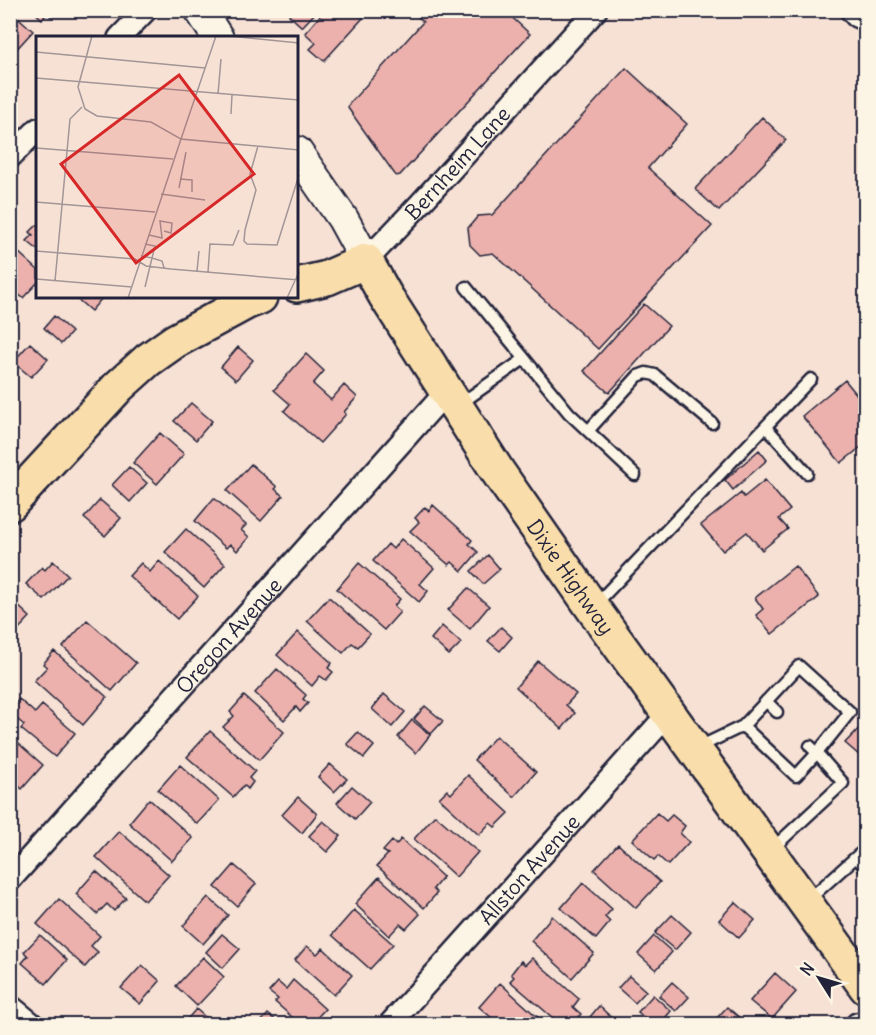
<svg xmlns="http://www.w3.org/2000/svg" width="876" height="1035" viewBox="0 0 876 1035" font-family="Delius,sans-serif">
	<rect width="100%" height="100%" fill="#f7e1d4"/>
	<filter id="ink" filterUnits="userSpaceOnUse"><feTurbulence type="fractalNoise" baseFrequency=".0167" numOctaves="2"/><feDisplacementMap in="SourceGraphic" scale="12" xChannelSelector="R" yChannelSelector="G"/><feConvolveMatrix kernelMatrix="1 2 1 2 8 2 1 2 1" color-interpolation-filters="sRGB"/></filter>
	<g filter="url(#ink)">
		<path fill="#ecb1ac" stroke="#22223b" stroke-width="1.5" d="M10,10l23,21 -20,22 -3,-2z
			M32,10h25l-6,7 -3,-4 -6,6z
			M292,10h26l-16,17 -13,-12z
			M325,10h30l8,8 -39,43 -14,-12 6,-6 -11,-10z
			M412,10h92l26,24 -130,141 -4,1 -48,-68 1,-4 74,-82z
			M626,68l61,56 -39,44 64,58 -114,123 -105,-96 -13,2 -10,-10 -2,-17 10,-12 14,-1z
			M762,117l24,23 -67,71 -24,-22z
			M37,225h1v25l-11,-9 6,-6 -3,-3z
			M17,251l21,19v12l-15,16 -13,-11v-29z
			M75,297h28l-12,14z
			M644,304l25,22 -60,67 -25,-22z
			M10,306l7,6 -7,8z
			M54,316l18,16 -11,12 -17,-16z
			M30,343l18,16 -17,18 -18,-15z
			M238,347l15,13 -17,20 -15,-13z
			M306,354l18,17 -11,13 18,16 13,-15 13,12 -13,15 2,2 -26,29 -36,-32 6,-7 -16,-14z
			M845,380l21,26v37l-25,20 -39,-47z
			M191,403l21,18 -16,19 -22,-19z
			M160,433l24,21 -27,30 -24,-21z
			M759,450l8,10 -34,30 -8,-10z
			M251,464l26,23 -2,2 8,7 -22,25 -34,-30z
			M129,467l18,16 -17,19 -18,-17z
			M765,480l25,30 -11,9 9,10 -26,21 -15,-18 -24,19 -22,-26 40,-32 3,4z
			M214,498l32,27 -5,5 8,7 -12,14 -7,-7 -4,4 -31,-27z
			M100,500l21,18 -16,18 -21,-18z
			M433,505l39,35 -3,4 9,8 -16,19 -10,-9 -3,3 -39,-34 9,-9 -4,-4 10,-11 4,4z
			M186,529l39,35 -21,24 -39,-36z
			M401,539l33,29 -14,16 8,7 -9,11 -46,-41 15,-17 5,5z
			M488,555l12,14 -17,15 -12,-13z
			M53,561l15,14 -24,25 -18,-16 16,-17 3,3z
			M159,561l39,35 -21,23 -48,-43 12,-13 9,9z
			M359,563l41,36 -6,7 6,6 -16,18 -47,-41z
			M795,566l24,31 -47,37 -16,-19 7,-6 -8,-11z
			M468,588l21,18 -19,23 -22,-19z
			M329,597l41,37 -12,13 -6,-4 -9,10 -36,-32z
			M12,600l18,17 -16,17 -4,-3z
			M87,620l49,43 -24,28 -49,-44z
			M442,626l19,17 -12,12 -18,-16z
			M501,627l11,10 -12,14 -12,-10z
			M298,632l34,31 -4,5 5,4 -7,8 -6,-4 -8,10 -35,-31z
			M54,651l53,46 -24,28 -49,-44 13,-14 -4,-3z
			M538,661l38,33 -10,11 9,8 -13,16 -46,-42z
			M277,669l29,26 -3,4 5,4 -8,9 -4,-5 -12,13 -29,-27z
			M384,694l21,18 -13,15 -20,-18z
			M244,696l40,36 -25,28 -36,-33 11,-11 -4,-4z
			M19,699l16,14 7,-8 33,28 -20,24 -34,-28 3,-4 -14,-12v-3z
			M425,706l18,15 -12,13 -17,-15z
			M412,720l18,15 -14,18 -18,-16z
			M866,721v40l-21,-18z
			M210,731l45,40 -6,7 4,4 -5,7 -4,-4 -11,12 -46,-40z
			M358,732l16,14 -10,12 -17,-14z
			M10,736l33,29 -21,24 -12,-11z
			M496,736l40,36 -22,25 -40,-37z
			M330,764l17,15 -13,13 -16,-15z
			M180,765l39,35 -22,24 -39,-34z
			M468,775l41,38 -14,14 -5,-4 -11,12 -40,-37 8,-8 4,4z
			M352,786l18,16 -15,17 -18,-16z
			M298,797l19,17 -15,19 -20,-18z
			M149,799l44,39 -21,23 -43,-38z
			M657,813l9,8 6,-6 13,11 -5,7 9,9 -21,23 -10,-9 -4,4 -22,-20z
			M435,815l43,37 -22,25 -42,-38z
			M323,821l18,15 -14,16 -18,-16z
			M119,831l50,44 -24,26 -49,-44z
			M401,839l42,38 -10,12 4,4 -13,15 -47,-42 11,-12 -5,-3 9,-10 4,4z
			M618,844l42,38 -24,26 -42,-38z
			M234,865l22,19 -19,22 -22,-19z
			M96,871l30,27 -12,13 -7,-7 -10,10 -21,-20z
			M379,877l41,37 -14,15 -6,-5 -11,12 -34,-32z
			M583,883l29,26 -7,8 5,5 -14,17 -35,-31z
			M208,897l20,18 -25,29 -20,-18z
			M59,899l41,37 -9,10 7,6 -13,15 -48,-43z
			M735,902l20,18 -16,18 -20,-18z
			M354,910l39,34 -23,25 -38,-34z
			M672,915l19,17 -16,18 -20,-17z
			M552,916l42,37 -22,25 -41,-37z
			M222,934l18,15 -17,19 -17,-16z
			M40,935l27,25 -21,24 -24,-21 6,-7 -4,-4z
			M654,936l18,16 -16,18 -18,-16z
			M307,946l10,8 6,-6 29,27 -18,20 -39,-35z
			M203,957l21,20 -27,29 -21,-20z
			M532,958l47,41 -6,8 8,7 -9,10h-12l-50,-43 4,-4 -3,-3 10,-13 4,4z
			M142,965l18,16 -20,23 -19,-16z
			M775,973l21,19 -24,27 -22,-18z
			M629,976l17,15 -11,12 -17,-15z
			M293,980l32,29 -14,15h-11l-25,-22 3,-3 -9,-7 9,-10 8,7z
			M672,982l17,15 -13,14 -17,-15z
			M500,983l45,41h-46l-20,-17z
			M653,995l18,16 -11,13h-9l-13,-12z
			M599,1006l15,14 -4,4h-12l-8,-7z
			M727,1007l20,17h-28l1,-1 -4,-4z
			M196,1009l17,15h-30z
			M268,1014l12,10h-21z"/>
		<g fill="none" stroke-linecap="round" stroke-linejoin="round">
			<g stroke="#22223b" stroke-width="15">
				<path id="lane" d="M466,287l103,126 66,62
					M460,404l64,-45
					M766,427l41,46
					M588,431l50,-55 8,-3 9,2 57,48
					M594,606l217,-227
					M766,701l11,11
					M697,748l46,-22
					M771,850l72,-67 -26,-30 -21,23 -53,-50 56,-60 51,46 -33,41 -7,-7
					M856,857l10,-8
					M807,901l49,-44 10,11"/>
			</g>
			<g stroke="#22223b" stroke-width="26">
				<g id="street">
					<path d="M851,10l5,6 10,4"/>
					<path d="M119,38l27,-28"/>
					<path d="M10,157l28,-28"/>
					<path id="s1" d="M366,261l54,-57 176,-194"/>
					<path id="s2" d="M10,880l437,-489"/>
					<path d="M10,1006l22,18"/>
					<path id="s3" d="M390,1024l279,-311"/>
					<path d="M857,1024l9,-2"/>
				</g>
			</g>
			<g stroke="#22223b" stroke-width="34">
				<path id="secondary" d="M200,10l18,28
					M297,152l46,67 23,42"/>
			</g>
			<g stroke="#22223b" stroke-width="38">
				<g id="primary">
					<path id="s4" d="M297,285l30,-7 39,-17 19,34 113,177 96,138 272,377"/>
					<path d="M10,504l108,-117 30,-27 27,-19 72,-39 13,-5"/>
				</g>
			</g>
			<use href="#lane" stroke="#fcf5e5" stroke-width="10"/>
			<use href="#street" stroke="#fcf5e5" stroke-width="21"/>
			<use href="#secondary" stroke="#fcf5e5" stroke-width="30"/>
			<use href="#primary" stroke="#f9deab" stroke-width="33"/>
		</g>
	</g>
	<g text-anchor="middle" dominant-baseline="central" stroke-width="4.5" stroke-linejoin="round" paint-order="stroke">
		<g font-size="21" fill="#22223b" stroke="#fcf5e5">
			<text stroke="none"><textPath href="#s1" startOffset="134">Bernheim Lane</textPath></text>
			<text stroke="none"><textPath href="#s4" startOffset="450">Dixie Highway</textPath></text>
			<text stroke="none"><textPath href="#s2" startOffset="328">Oregon Avenue</textPath></text>
			<text stroke="none"><textPath href="#s3" startOffset="208">Allston Avenue</textPath></text>
		</g>
	</g>
	<g transform="translate(36 36)">
		<rect width="262" height="262" fill="#f7e1d4"/>
		<path fill="none" stroke="#a29597" stroke-width="1.5" d="M56,0l-14,51 7,22 12,7 54,6 30,17 -53,159M180,0l-35,103 118,11M194,0l69,7M0,16l169,16M0,42l263,22M182,58l3,-35M195,78l1,-19M222,110l-8,28 6,16 -11,40 -1,11 3,3 30,1 22,-70M0,112l137,11M144,143l12,1v12M143,152l7,-36M125,158l44,6M0,166l119,10M113,199l13,3 -2,-17 12,2 -1,10 -7,-2M0,215l99,8 11,7 25,3 128,11M105,220l11,2 3,-12 -10,-2M161,235l2,-20M172,236l2,-28 23,1 6,-15M0,243l96,8M19,245l15,-162 12,-12M109,251l7,-29 10,3 2,7M251,262l12,-26"/>
		<path fill="#d62828" fill-opacity="0.15" stroke="#d62828" stroke-width="3" d="M143,39l75,99 -118,89 -75,-99z"/>
		<rect width="262" height="262" fill="none" stroke="#22223b" stroke-width="3"/>
	</g>
	<rect width="876" height="1035" fill="none" stroke="#fcf5e5" stroke-width="36"/>
	<rect x="18" y="18" width="840" height="999" fill="none" stroke="#22223b" stroke-width="2" filter="url(#ink)"/>
	<g transform="translate(819 978) rotate(307)" stroke="#fcf5e5" stroke-width="4.5" paint-order="stroke">
	<path d="M0-4.5L10 22L0 15L-10 22Z" fill="#22223b"/>
	<text y="-9" font-size="16" font-weight="bold" text-anchor="middle" fill="#22223b">N</text>
	</g>
</svg>
